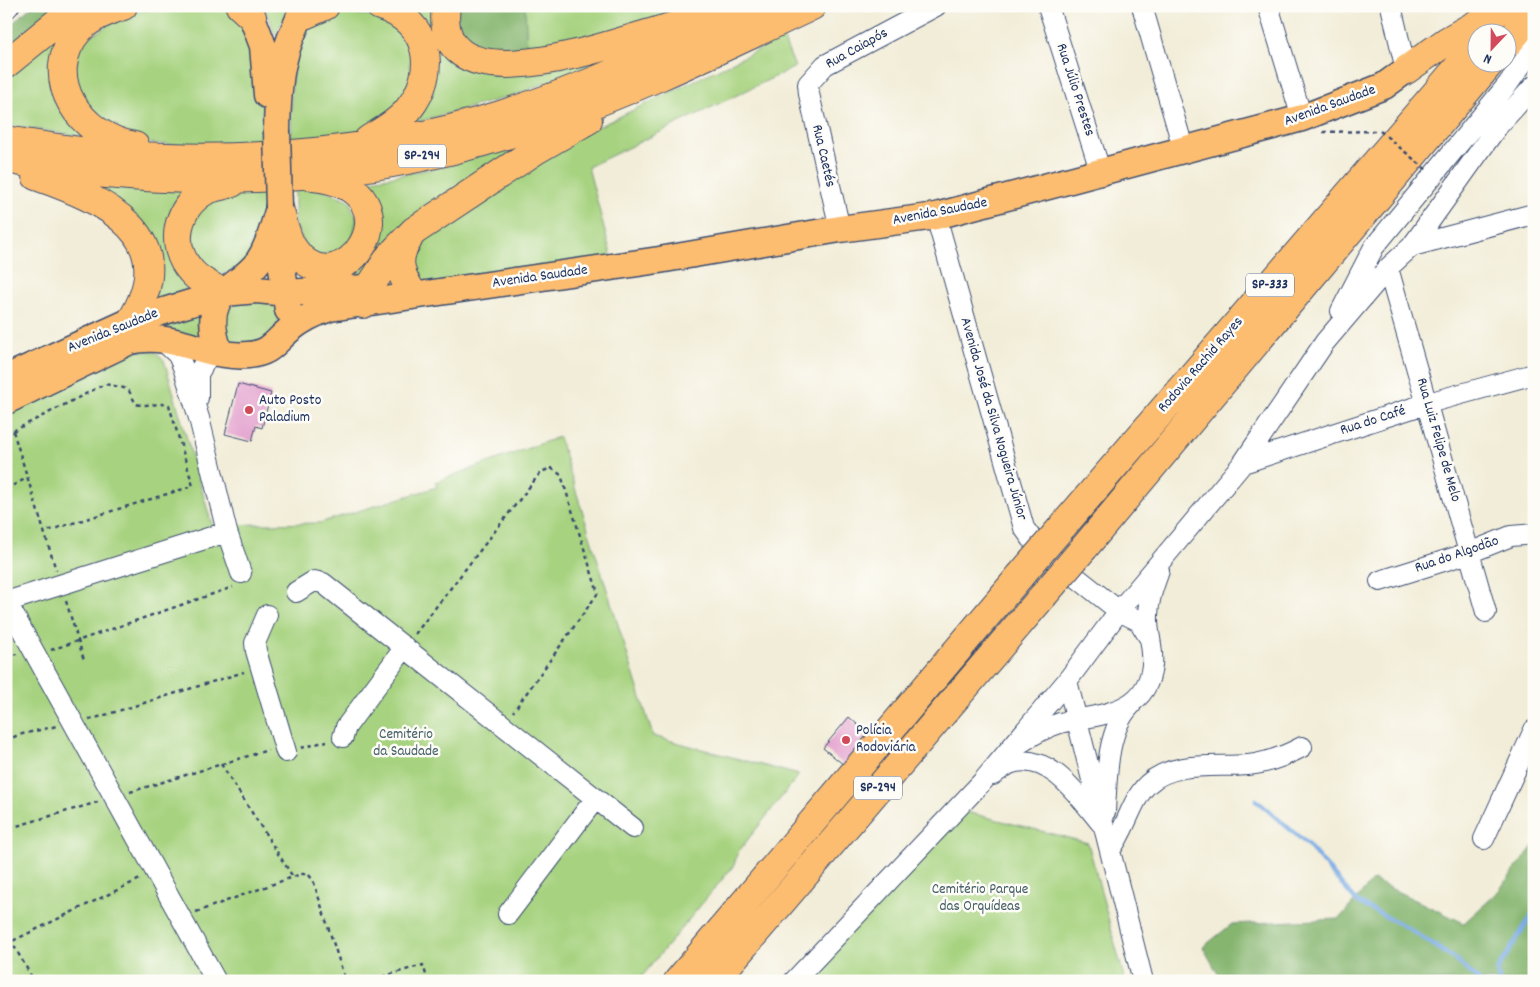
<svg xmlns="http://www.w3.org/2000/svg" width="1540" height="987" viewBox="0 0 1540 987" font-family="Dekko,sans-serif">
	<rect width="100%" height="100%" fill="#fdfcf7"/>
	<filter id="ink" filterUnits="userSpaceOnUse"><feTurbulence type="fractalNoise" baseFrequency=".02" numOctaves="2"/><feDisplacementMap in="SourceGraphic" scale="10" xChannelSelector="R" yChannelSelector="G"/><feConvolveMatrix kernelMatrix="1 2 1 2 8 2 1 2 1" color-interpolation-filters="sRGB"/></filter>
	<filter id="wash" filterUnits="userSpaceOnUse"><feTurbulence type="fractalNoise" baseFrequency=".0096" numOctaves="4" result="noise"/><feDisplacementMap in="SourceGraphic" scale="20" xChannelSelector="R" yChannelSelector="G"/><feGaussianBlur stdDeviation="1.12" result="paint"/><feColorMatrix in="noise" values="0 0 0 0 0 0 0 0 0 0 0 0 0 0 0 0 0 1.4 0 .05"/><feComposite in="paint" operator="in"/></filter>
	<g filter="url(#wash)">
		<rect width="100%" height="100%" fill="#f2edd8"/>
		<path fill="#a7d380" stroke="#61816f" d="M170,6c15,0 35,-3 50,1 45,14 41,106 44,144l-117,-8 -34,-9 -38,-41v-39l5,-11 45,-29z
			M263,6l8,2 20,-1 -17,29 -2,-12z
			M400,6h38l21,56 182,-17 -123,49 -112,31 20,-27z
			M525,6h191l-60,19 -129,32z
			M340,14c46,0 48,6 78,37l-10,49 -47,32 -69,10c-1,-34 -7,-111 33,-125 5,-2 11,-2 15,-3z
			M78,15l-16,30 25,92 -81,-12v-51z
			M783,38l12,29 -207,100 24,91 -182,27 -14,-5 -8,-23 15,-18 152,-101z
			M548,135l-186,148 -25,-6 10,-3 15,-92 85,-16z
			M78,185l116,5 -4,98 -36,15 4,-32z
			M266,189c1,19 2,39 -6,57 -5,13 -39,36 -54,27 -8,-5 -14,-21 -19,-29l8,-37 20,-13z
			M295,189h24l30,11 10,26 -16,27 -33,3 -15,-32z
			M245,300c14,0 40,1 32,23 -2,8 -14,16 -19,21l-25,1 -6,-6 -2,-25 8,-8z
			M206,311l-1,25 -74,-5z
			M131,351h23l10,9 48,165 107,-2 118,-36 -2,-5 124,-45 94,299 146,39 -61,77 -4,13 -96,116h-632v-566z
			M951,808l137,35 37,138h-323z"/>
		<path fill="#85b56e" stroke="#507266" d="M32,6h32l-58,50v-27z
			M452,6h73l2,51 -60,-9z
			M1534,845v136h-312l-19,-34 29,-23 107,-5 34,-39 91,43 32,-29z"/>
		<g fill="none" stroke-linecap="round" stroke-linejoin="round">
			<path stroke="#79abe4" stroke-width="4.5" d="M1256,800l51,44 50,58 51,26 48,32 23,21
				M1499,981l-2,-10 37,-60"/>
		</g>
		<g id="blocks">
			<path fill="#e3a0ce" d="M238,384l33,9 -9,35 -6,-2 -4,15 -27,-7z
				M849,717l19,17 -10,12 5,5 -19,14 -21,-17z"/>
		</g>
	</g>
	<g filter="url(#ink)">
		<use href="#blocks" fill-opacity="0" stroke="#3b4c70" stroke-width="1"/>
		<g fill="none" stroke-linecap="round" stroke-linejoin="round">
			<g stroke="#3b4c70" stroke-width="22">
				<path id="minor" d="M1048,6l53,167
					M1142,6l42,145
					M1268,6l34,112
					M1391,6l15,64
					M6,9l3,-3
					M936,216l88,312 13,18 82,65 20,10 11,18
					M840,229l-31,-135 -1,-10 17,-19 111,-59
					M1412,246l122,-32
					M1388,268l98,344
					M1341,311l33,-64 134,-163 26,-37
					M160,338l18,17 5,12 16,51 28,114
					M198,398v-24l13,-23
					M1243,463l185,-60 106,-29
					M1380,581l89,-28 42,-17 23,-2
					M296,592l18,-11 9,2 310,245
					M6,601l210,380
					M6,602l221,-70 14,41
					M267,615l-12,28 1,8 30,101
					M1067,681l76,300
					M343,737l3,-10 59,-80
					M1022,742c12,-8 25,-15 38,-19 38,-9 87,-8 92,-58 2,-17 -5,-32 -4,-49 0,-16 6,-31 11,-45
					M993,775c5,-4 11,-8 16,-11 39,-15 71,34 92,59
					M1105,812c2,-34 1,-82 26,-107
					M1484,839l50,-109
					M1110,850c16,-20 21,-50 38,-66 25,-24 68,-16 100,-19 20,-2 37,-9 54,-18
					M508,914l87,-115
					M794,981l189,-200 84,-100 52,-70 124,-148 82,-121 63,-74 24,-22 85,-119 37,-41"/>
			</g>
			<g stroke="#3b4c70" stroke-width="29">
				<path id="major" d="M248,6l15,40 4,49
					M277,131c1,-50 3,-80 29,-125
					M280,224l1,37 7,49
					M220,353c-8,-20 -12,-46 6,-62 10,-9 23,-17 32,-29 11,-16 15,-35 21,-54
					M6,378l125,-57 93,-28 33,-3 29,3 80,-5
					M6,401l124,-60c45,-10 76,18 118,14 23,-2 26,-12 41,-25 12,-10 26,-17 41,-22l329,-48 181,-31 96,-13 366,-98 82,-32 22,-16"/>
			</g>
			<g stroke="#3b4c70" stroke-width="30">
				<path id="highway" d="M123,6c-15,5 -32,11 -44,24 -41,47 2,108 56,116
					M240,6l12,11
					M446,6c-14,97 141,46 187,32 24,-7 49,-14 73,-22
					M300,17l25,-11
					M1508,43l26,-31
					M6,64l71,-58
					M1406,70l41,-29 61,-35
					M6,140c31,5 62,10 94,13 129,12 275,1 400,-38 90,-28 175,-69 260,-109
					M368,140c14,-9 30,-17 40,-30 31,-39 22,-88 -28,-104
					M6,159c169,34 353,25 516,-29 100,-33 195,-79 290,-124
					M36,176c69,24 148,60 95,145
					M279,208c4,13 7,29 14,40 47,70 133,-58 21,-71
					M408,240c-12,17 -9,32 2,49
					M224,293c-11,-6 -25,-12 -33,-22 -23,-25 -14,-64 14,-80 8,-4 18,-5 27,-8
					M363,304l6,-16 21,-32 24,-25 122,-81 52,-30
					M1062,527l416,-483
					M1084,548l407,-486
					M678,981l342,-405
					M714,981l329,-385"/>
			</g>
			<path stroke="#3b4c70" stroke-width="2.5" stroke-dasharray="4 4" stroke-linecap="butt" d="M1323,132l52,-1
				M13,431l92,-47 19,4 5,3 7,13c12,3 21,-2 33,1l24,81 -149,46
				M6,434l7,-3 43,139
				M6,489l21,-11
				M66,601l18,59
				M415,634l126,-162 10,-4 10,7 37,118 -85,119
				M51,650l182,-63
				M6,657l11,-3
				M89,720l155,-48
				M6,741l12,-6 39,-9
				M301,748l26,-7
				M221,764l72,113
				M130,792l138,-42
				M6,821l4,7 88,-26
				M196,912l105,-38h7l5,6 31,96
				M6,932l28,49
				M6,944l134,-65
				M328,981l16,-5 7,5
				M367,981l56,-16 5,16"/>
			<use href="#minor" stroke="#fff" stroke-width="20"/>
			<use href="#major" stroke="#fcbd6f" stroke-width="26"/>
			<use href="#highway" stroke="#fcbd6f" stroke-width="28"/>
			<g stroke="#3b4c70" stroke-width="29" stroke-linecap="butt">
				<path id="major-bridge" d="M277,131l2,77"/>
			</g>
			<g stroke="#3b4c70" stroke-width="30" stroke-linecap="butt">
				<path id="highway-bridge" d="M1020,576l42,-49
					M1043,596l41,-48"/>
			</g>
			<path stroke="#3b4c70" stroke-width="2.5" stroke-dasharray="4 4" stroke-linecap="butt" d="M1380,131l48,40"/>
			<use href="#major-bridge" stroke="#fcbd6f" stroke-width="26"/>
			<use href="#highway-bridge" stroke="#fcbd6f" stroke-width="28"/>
		</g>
	</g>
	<g fill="#d1495b" stroke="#fdfcf7" stroke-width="2">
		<circle cx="249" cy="410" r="5"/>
		<circle cx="846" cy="740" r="5"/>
	</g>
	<g text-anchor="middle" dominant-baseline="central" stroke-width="5" stroke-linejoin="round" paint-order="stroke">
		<g fill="#fdfcf7" stroke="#5f6c8c" stroke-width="1">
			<rect x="398" y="144.5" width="48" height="23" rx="4"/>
			<rect x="1246" y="273.5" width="48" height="23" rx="4"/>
			<rect x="854" y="776.5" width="48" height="23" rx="4"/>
		</g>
		<g font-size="14" font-weight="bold" fill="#1b2f5e">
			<text x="422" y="156">SP-294</text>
			<text x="1270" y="285">SP-333</text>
			<text x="878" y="788">SP-294</text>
		</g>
		<g font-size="15" fill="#1b2f5e" stroke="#fdfcf7">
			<text transform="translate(857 49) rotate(-29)">Rua Caiapós</text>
			<text transform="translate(1075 90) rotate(72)">Rua Júlio Prestes</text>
			<text transform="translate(1330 106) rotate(-20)">Avenida Saudade</text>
			<text transform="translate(823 156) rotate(77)">Rua Caetés</text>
			<text transform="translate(940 212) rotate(-11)">Avenida Saudade</text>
			<text transform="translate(540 277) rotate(-8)">Avenida Saudade</text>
			<text transform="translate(113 331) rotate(-22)">Avenida Saudade</text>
			<text transform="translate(1201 365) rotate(-49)">Rodovia Rachid Rayes</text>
			<text transform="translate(993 419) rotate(74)">Avenida José da Silva Nogueira Júnior</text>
			<text transform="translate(1373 421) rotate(-18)">Rua do Café</text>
			<text transform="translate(1438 440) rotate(74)">Rua Luiz Felipe de Melo</text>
			<text transform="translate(1457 555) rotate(-19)">Rua do Algodão</text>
		</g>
		<g font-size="15" fill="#1b2f5e" stroke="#fdfcf7" text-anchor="start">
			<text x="259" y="401">Auto Posto<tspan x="259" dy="17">Paladium</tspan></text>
			<text x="856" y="731">Polícia<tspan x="856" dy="17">Rodoviária</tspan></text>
		</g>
		<g font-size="15" fill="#456068" stroke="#fdfcf7">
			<text x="406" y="735">Cemitério<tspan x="406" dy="17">da Saudade</tspan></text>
			<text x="980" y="890">Cemitério Parque<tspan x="980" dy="17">das Orquídeas</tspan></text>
		</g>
	</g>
	<rect width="1540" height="987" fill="none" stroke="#fdfcf7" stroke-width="25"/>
	<g transform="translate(1492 48) rotate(202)"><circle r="24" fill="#fdfcf7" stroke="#a3aaba"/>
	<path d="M0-4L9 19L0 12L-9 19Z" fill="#d1495b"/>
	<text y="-8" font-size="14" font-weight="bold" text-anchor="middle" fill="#1b2f5e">N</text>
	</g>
</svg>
